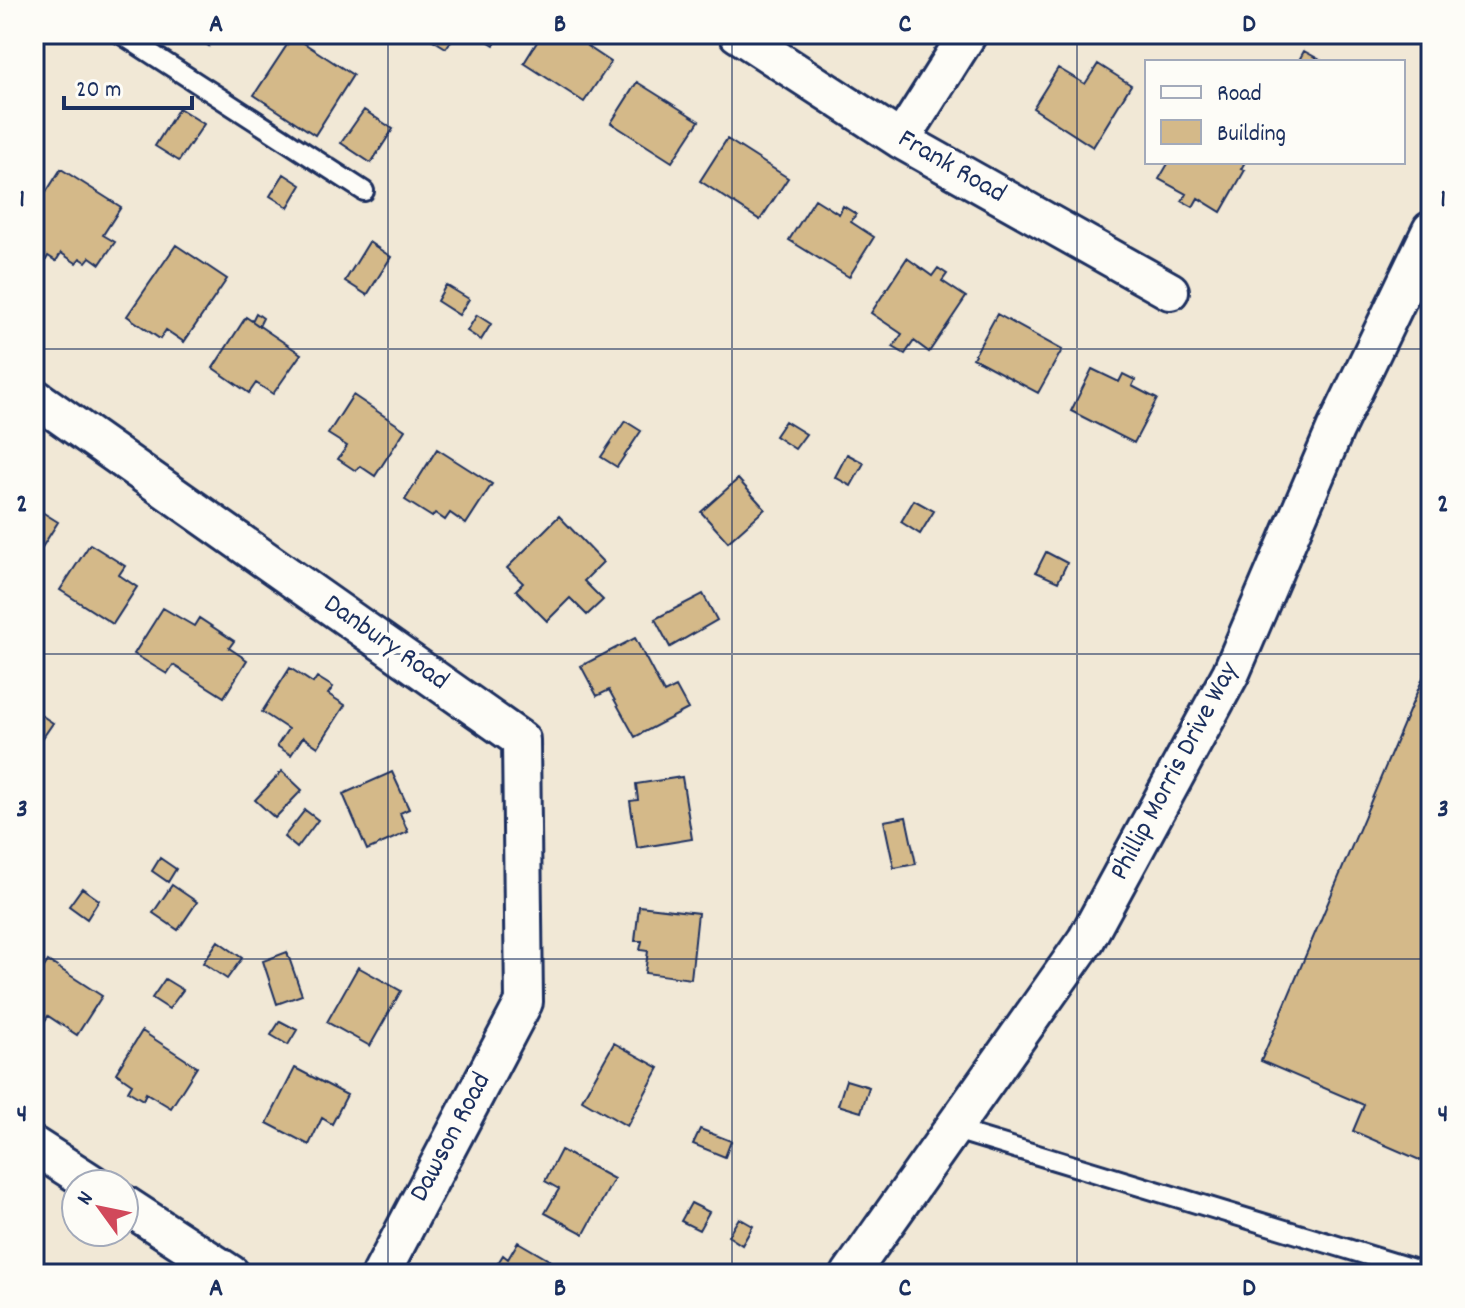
<svg xmlns="http://www.w3.org/2000/svg" width="1465" height="1308" viewBox="0 0 1465 1308" font-family="Dekko,sans-serif">
	<rect width="100%" height="100%" fill="#f1e8d6"/>
	<filter id="ink" filterUnits="userSpaceOnUse"><feTurbulence type="fractalNoise" baseFrequency=".0125" numOctaves="2"/><feDisplacementMap in="SourceGraphic" scale="16" xChannelSelector="R" yChannelSelector="G"/><feConvolveMatrix kernelMatrix="1 2 1 2 8 2 1 2 1" color-interpolation-filters="sRGB"/></filter>
	<g filter="url(#ink)">
		<path fill="#d4b989" stroke="#1b2f5e" stroke-width="2" d="M191,34h26l-8,12z
			M423,34h33l-10,14z
			M476,34h25l-7,11z
			M542,34h20l12,8 6,-8 11,7 -4,5 24,16 -27,40 -60,-39z
			M293,36l60,39 -38,60 -61,-40z
			M1304,51l18,10 -24,1z
			M1098,64l33,21 -38,62 -60,-39 25,-40 27,16z
			M637,82l62,39 -27,41 -61,-39z
			M179,108l25,16 -25,37 -24,-15z
			M364,110l29,19 -22,34 -30,-20z
			M727,139l61,39 -28,42 -60,-39z
			M1169,162h76l-4,7 4,1 -24,42 -23,-14 -5,9 -11,-6 4,-7 -27,-15z
			M61,169l60,38 -18,28 12,7 -15,22 -10,-7 -4,5 -6,-4 -4,5 -15,-10 -5,8 -8,-5 -2,4 -12,-8v-41z
			M284,174l17,11 -13,22 -18,-11z
			M815,199l24,15 4,-8 13,8 -5,8 23,15 -25,40 -60,-37z
			M369,242l22,15 -24,38 -22,-14z
			M176,245l51,34 -43,63 -18,-12 -6,9 -33,-23z
			M907,258l25,18 6,-8 9,6 -5,7 24,16 -37,55 -15,-11 -9,13 -12,-7 9,-13 -31,-21z
			M446,285l23,14 -10,16 -22,-14z
			M256,313l7,5 -4,8 -7,-5z
			M997,314l65,36 -24,43 -65,-35z
			M477,315l14,9 -10,16 -14,-9z
			M246,317l55,37 -28,40 -17,-11 -7,10 -36,-25z
			M1092,369l27,13 4,-8 12,6 -3,6 25,13 -23,44 -63,-32z
			M353,395l52,35 -30,46 -15,-10 -4,5 -18,-12 9,-13 -19,-12z
			M625,421l16,10 -24,36 -16,-10z
			M785,421l21,13 -11,15 -20,-13z
			M437,449l55,35 -26,40 -16,-11 -5,7 -10,-7 -3,4 -27,-17z
			M847,454l17,9 -13,23 -16,-9z
			M738,479l27,30 -37,33 -27,-30z
			M914,500l20,11 -14,23 -19,-12z
			M34,507l24,15 -24,38z
			M559,516l44,46 -19,19 19,19 -16,15 -17,-17 -23,23 -31,-31 7,-7 -16,-15z
			M90,544l35,22 -6,9 18,12 -24,37 -53,-34z
			M1046,552l21,11 -9,19 -22,-10z
			M703,594l14,26 -47,27 -15,-28z
			M163,608l31,18 5,-8 35,23 -5,7 18,12 -23,37 -51,-32 -6,9 -33,-20z
			M635,638l29,55 12,-6 12,22 -53,28 -26,-47 -12,6 -16,-30z
			M1431,659v506l-78,-34 11,-26 -103,-44z
			M290,668l23,15 4,-6 16,10 -5,7 17,11 -27,42 -15,-10 -12,18 -14,-9 11,-17 -26,-17z
			M38,713l15,10 -11,16 -8,-6v-15z
			M282,771l20,19 -27,28 -20,-18z
			M392,772l17,37 -9,4 8,19 -41,18 -24,-56z
			M682,777l10,62 -55,9 -7,-47 8,-1 -2,-16z
			M305,810l13,10 -21,28 -13,-11z
			M906,817l10,47 -22,4 -10,-47z
			M160,858l16,11 -8,13 -16,-11z
			M172,885l25,17 -19,28 -25,-17z
			M82,888l17,12 -12,19 -18,-13z
			M639,906l59,7 -7,66 -46,-6 3,-22 -8,-1 2,-9h-7z
			M218,941l24,17 -15,21 -24,-16z
			M287,952l15,43 -25,9 -14,-43z
			M48,961l54,35 -25,39 -29,-19 -7,11 -7,-4v-40z
			M358,967l43,24 -31,55 -43,-24z
			M165,979l18,11 -14,19 -17,-11z
			M280,1021l17,9 -9,15 -17,-10z
			M142,1031l55,36 -26,41 -25,-15 -3,7 -15,-9 4,-7 -16,-11z
			M614,1043l45,25 -32,58 -45,-26z
			M295,1068l52,27 -15,29 -10,-6 -13,27 -42,-22z
			M846,1080l23,7 -8,25 -23,-7z
			M700,1129l31,12 -6,16 -32,-13z
			M561,1150l53,29 -30,55 -39,-21 14,-24 -14,-8z
			M691,1203l18,9 -10,18 -18,-9z
			M739,1218l14,8 -11,19 -14,-9z
			M518,1242l41,24 -4,8h-64l12,-19 5,4z"/>
		<g fill="none" stroke-linecap="round" stroke-linejoin="round">
			<g stroke="#1b2f5e" stroke-width="24">
				<path id="service" d="M121,34l243,157
					M952,1129l478,145"/>
			</g>
			<g stroke="#1b2f5e" stroke-width="42">
				<path id="minor" d="M738,34l163,106 269,151
					M901,140l67,-106
					M34,397l487,343 3,262 -143,272
					M34,1146l59,38
					M124,1204l107,70
					M850,1274l236,-334 145,-267 104,-243 96,-200"/>
			</g>
			<use href="#service" stroke="#fdfcf7" stroke-width="18"/>
			<use href="#minor" stroke="#fdfcf7" stroke-width="36"/>
		</g>
	</g>
	<path fill="none" stroke="#1b2f5e" stroke-width="2" stroke-opacity="0.55" d="M388,34v1240M732,34v1240M1077,34v1240M34,349h1397M34,654h1397M34,959h1397"/>
	<g text-anchor="middle" dominant-baseline="central" stroke-width="8" stroke-linejoin="round" paint-order="stroke">
		<g font-size="28" fill="#1b2f5e" stroke="#fdfcf7">
			<text transform="translate(951 168) rotate(30)">Frank Road</text>
			<text transform="translate(385 644) rotate(35)">Danbury Road</text>
			<text transform="translate(1176 772) rotate(-62)">Phillip Morris Drive Way</text>
			<text transform="translate(452 1138) rotate(-62)">Dawson Road</text>
		</g>
	</g>
	<rect width="1465" height="1308" fill="none" stroke="#fdfcf7" stroke-width="88"/>
	<rect x="1145" y="60" width="260" height="104" fill="#fdfcf7" stroke="#a3aaba" stroke-width="2"/>
	<rect x="1161" y="86" width="40" height="12" fill="#fdfcf7" stroke="#a3aaba" stroke-width="2"/>
	<text x="1217" y="100" font-size="24" fill="#1b2f5e">Road</text>
	<rect x="1161" y="120" width="40" height="24" fill="#d4b989" stroke="#a3aaba" stroke-width="2"/>
	<text x="1217" y="140" font-size="24" fill="#1b2f5e">Building</text>
	<g transform="translate(100 1208) rotate(303)"><circle r="38" fill="#fdfcf7" stroke="#a3aaba" stroke-width="2"/>
	<path d="M0-6L14 30L0 20L-14 30Z" fill="#d1495b"/>
	<text y="-12" font-size="22" font-weight="bold" text-anchor="middle" fill="#1b2f5e">N</text>
	</g>
	<path d="M64 96v12h128v-12" fill="none" stroke="#1b2f5e" stroke-width="4"/>
	<text x="76" y="96" font-size="24" fill="#1b2f5e" stroke="#fdfcf7" stroke-width="6" paint-order="stroke">20 m</text>
	<rect x="44" y="44" width="1377" height="1220" fill="none" stroke="#1b2f5e" stroke-width="3"/>
	<g font-size="26" text-anchor="middle" font-weight="bold" fill="#1b2f5e">
		<text x="216" y="31">A</text>
		<text x="560" y="31">B</text>
		<text x="905" y="31">C</text>
		<text x="1249" y="31">D</text>
		<text x="22" y="206">1</text>
		<text x="1443" y="206">1</text>
		<text x="22" y="511">2</text>
		<text x="1443" y="511">2</text>
		<text x="22" y="816">3</text>
		<text x="1443" y="816">3</text>
		<text x="22" y="1121">4</text>
		<text x="1443" y="1121">4</text>
		<text x="216" y="1295">A</text>
		<text x="560" y="1295">B</text>
		<text x="905" y="1295">C</text>
		<text x="1249" y="1295">D</text>
	</g>
</svg>
